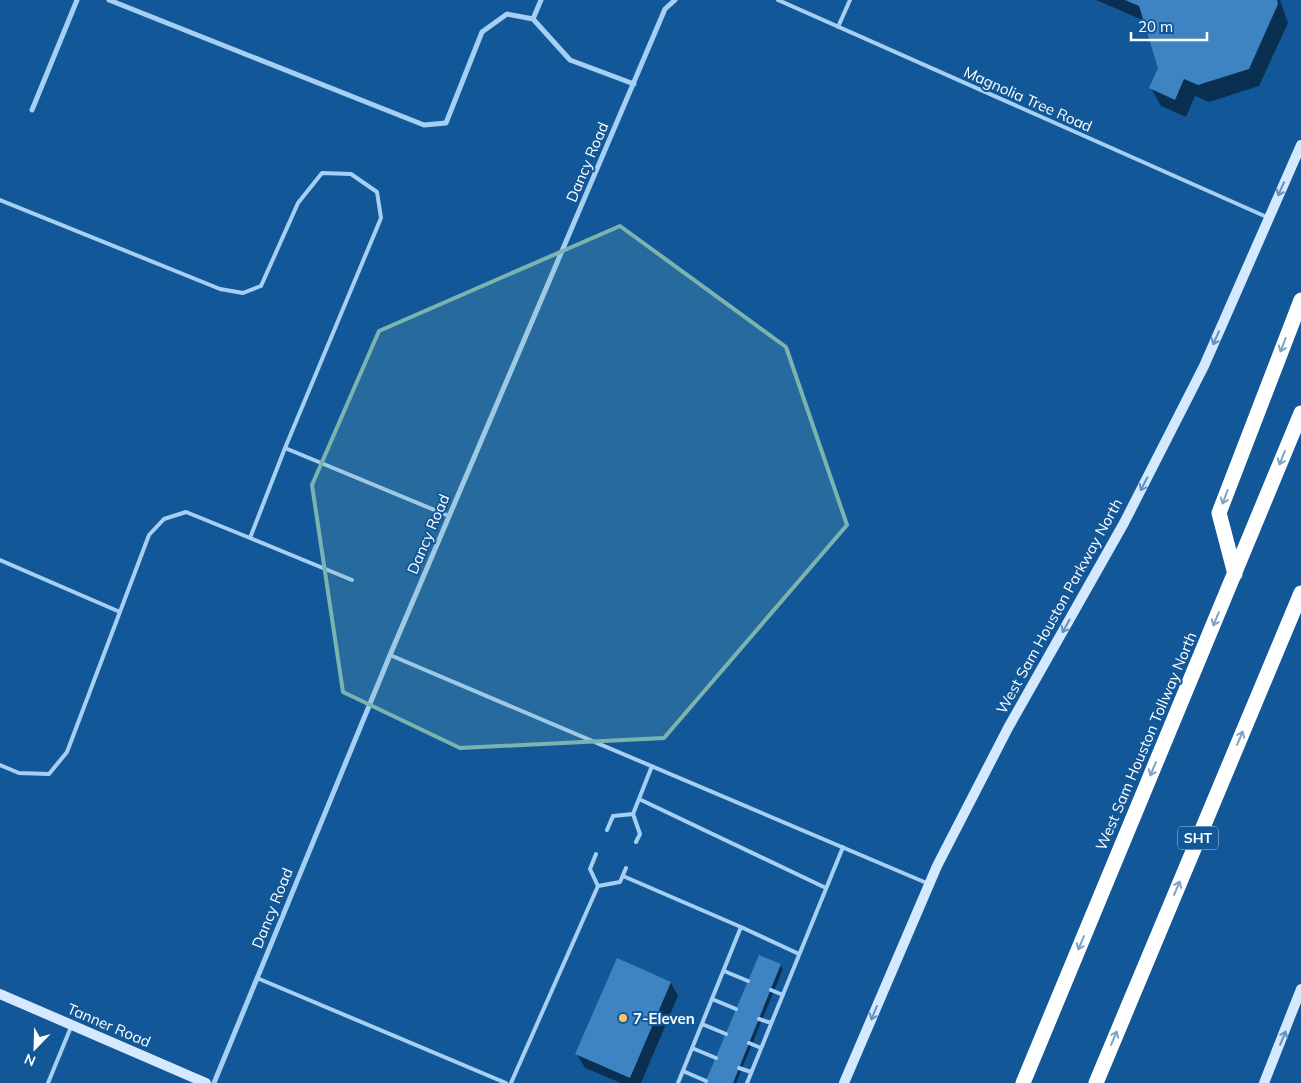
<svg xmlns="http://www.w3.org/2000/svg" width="1301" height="1083" viewBox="0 0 1301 1083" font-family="Mulish,sans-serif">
	<rect width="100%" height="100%" fill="#125899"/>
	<path fill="#0007" d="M1096,0h184l8,23 -29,63 -50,16 -14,-6 -9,21 -25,-11 -10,-18 8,-20 -14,-47z
		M780,965l3,4 -47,114h-29z
		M671,983l7,13 -37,87h-20l-36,-15 -8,-14z"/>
	<path fill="#3f84c2" d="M1125,0h152l1,4 -29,65 -51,16 -14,-6 -9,21 -26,-12 9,-20 -19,-62z
		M759,955l22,9 -48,119h-28z
		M617,958l54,24 -41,96 -55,-24z"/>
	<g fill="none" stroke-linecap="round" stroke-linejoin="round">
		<path stroke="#a5cff3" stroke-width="4" d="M778,0l491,218
			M838,27l12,-27
			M0,200l220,89 23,4 18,-7 37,-83 24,-30 29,1 26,18 4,26 -96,230
			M0,560l120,52
			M352,580l-102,-42 35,-90 164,68
			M390,655l539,229
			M0,765l19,8 30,1 18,-22 82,-217 15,-16 22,-7 64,26
			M639,799l187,89
			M633,814l19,-48
			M607,830l6,-14 20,-2 7,20 -4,8
			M596,854l-6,15 8,17
			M623,876l118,51
			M724,971l24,10
			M257,978l249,105
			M771,990l12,5
			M712,999l24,10
			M759,1019l12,4
			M702,1024l24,10
			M749,1043l12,5
			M692,1048l24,10
			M739,1068l12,4
			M683,1071l23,10
			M48,1083l23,-56
			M511,1083l87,-197 22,-4 6,-14
			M678,1083l63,-156 58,27
			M747,1083l96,-236"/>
		<path stroke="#a5cff3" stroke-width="5" d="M109,0l315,125 22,-2 36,-91 25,-18 26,5
			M541,0l-8,19 37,41 64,24
			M32,110l45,-110
			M214,1083l176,-428 275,-646 10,-9"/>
		<path stroke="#d4e9fd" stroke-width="10" d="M0,994l206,89
			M844,1083l93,-217 71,-138 116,-205 80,-157 97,-221
			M1264,1083l37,-94"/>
		<path stroke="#fff" stroke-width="15" d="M1235,574l-16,-61 82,-213
			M1023,1083l278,-670
			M1096,1083l205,-490"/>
	</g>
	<defs><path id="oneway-shaft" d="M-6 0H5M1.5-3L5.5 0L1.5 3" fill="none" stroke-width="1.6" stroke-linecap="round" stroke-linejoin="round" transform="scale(1.25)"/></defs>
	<g stroke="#6092c1">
		<use href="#oneway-shaft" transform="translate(1281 189) rotate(114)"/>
		<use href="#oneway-shaft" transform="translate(1216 338) rotate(114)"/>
		<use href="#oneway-shaft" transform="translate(1144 484) rotate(117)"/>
		<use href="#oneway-shaft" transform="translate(1066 626) rotate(119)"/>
		<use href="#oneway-shaft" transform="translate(874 1013) rotate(113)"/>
		<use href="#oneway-shaft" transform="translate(1283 1038) rotate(-67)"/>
	</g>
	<g stroke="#7da3c7">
		<use href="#oneway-shaft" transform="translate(1283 345) rotate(111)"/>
		<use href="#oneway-shaft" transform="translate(1282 458) rotate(112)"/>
		<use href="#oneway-shaft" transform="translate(1225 497) rotate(111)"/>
		<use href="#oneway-shaft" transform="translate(1216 619) rotate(113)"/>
		<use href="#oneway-shaft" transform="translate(1240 738) rotate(-67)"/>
		<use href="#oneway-shaft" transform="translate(1153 769) rotate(113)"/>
		<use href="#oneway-shaft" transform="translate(1177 888) rotate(-67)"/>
		<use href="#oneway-shaft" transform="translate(1081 943) rotate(113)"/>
		<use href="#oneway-shaft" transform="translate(1114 1038) rotate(-67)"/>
	</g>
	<path fill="#7bb4af" fill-opacity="0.2" stroke="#7bb4af" stroke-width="4" stroke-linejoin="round" d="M620,226l166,121 61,178 -183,213 -204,10 -117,-56 -31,-207 67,-154z"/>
	<circle fill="#ffc767" stroke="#125899" stroke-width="2" cx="623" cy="1018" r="5"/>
	<g text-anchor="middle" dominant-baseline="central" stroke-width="4" stroke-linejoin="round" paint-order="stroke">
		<rect fill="#125899" stroke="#b8cde0" stroke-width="1" x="1178" y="826.5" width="40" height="23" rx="4"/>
		<g font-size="14" font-weight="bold" fill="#fff">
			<text x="1198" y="838">SHT</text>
		</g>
		<g font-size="15" fill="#fff" stroke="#125899">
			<text transform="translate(1028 99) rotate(24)">Magnolia Tree Road</text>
			<text transform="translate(587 162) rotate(-67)">Dancy Road</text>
			<text transform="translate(428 534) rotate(-67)">Dancy Road</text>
			<text transform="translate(1059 606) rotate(-61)">West Sam Houston Parkway North</text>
			<text transform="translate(1146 741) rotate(-67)">West Sam Houston Tollway North</text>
			<text transform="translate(272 908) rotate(-68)">Dancy Road</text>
			<text transform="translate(109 1025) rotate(23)">Tanner Road</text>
		</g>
		<g font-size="15" font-weight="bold" fill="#fff" stroke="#125899" text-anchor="start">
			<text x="633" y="1018">7-Eleven</text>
		</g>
	</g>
	<g transform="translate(35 1048) rotate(203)" stroke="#125899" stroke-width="4" paint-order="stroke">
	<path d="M0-4L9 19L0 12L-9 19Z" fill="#ffffff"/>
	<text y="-8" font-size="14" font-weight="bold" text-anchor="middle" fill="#ffffff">N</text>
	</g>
	<path d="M1131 32v8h76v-8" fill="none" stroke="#ffffff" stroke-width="2.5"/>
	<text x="1138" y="32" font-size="15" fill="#ffffff" stroke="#125899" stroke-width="4" paint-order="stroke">20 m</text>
</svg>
